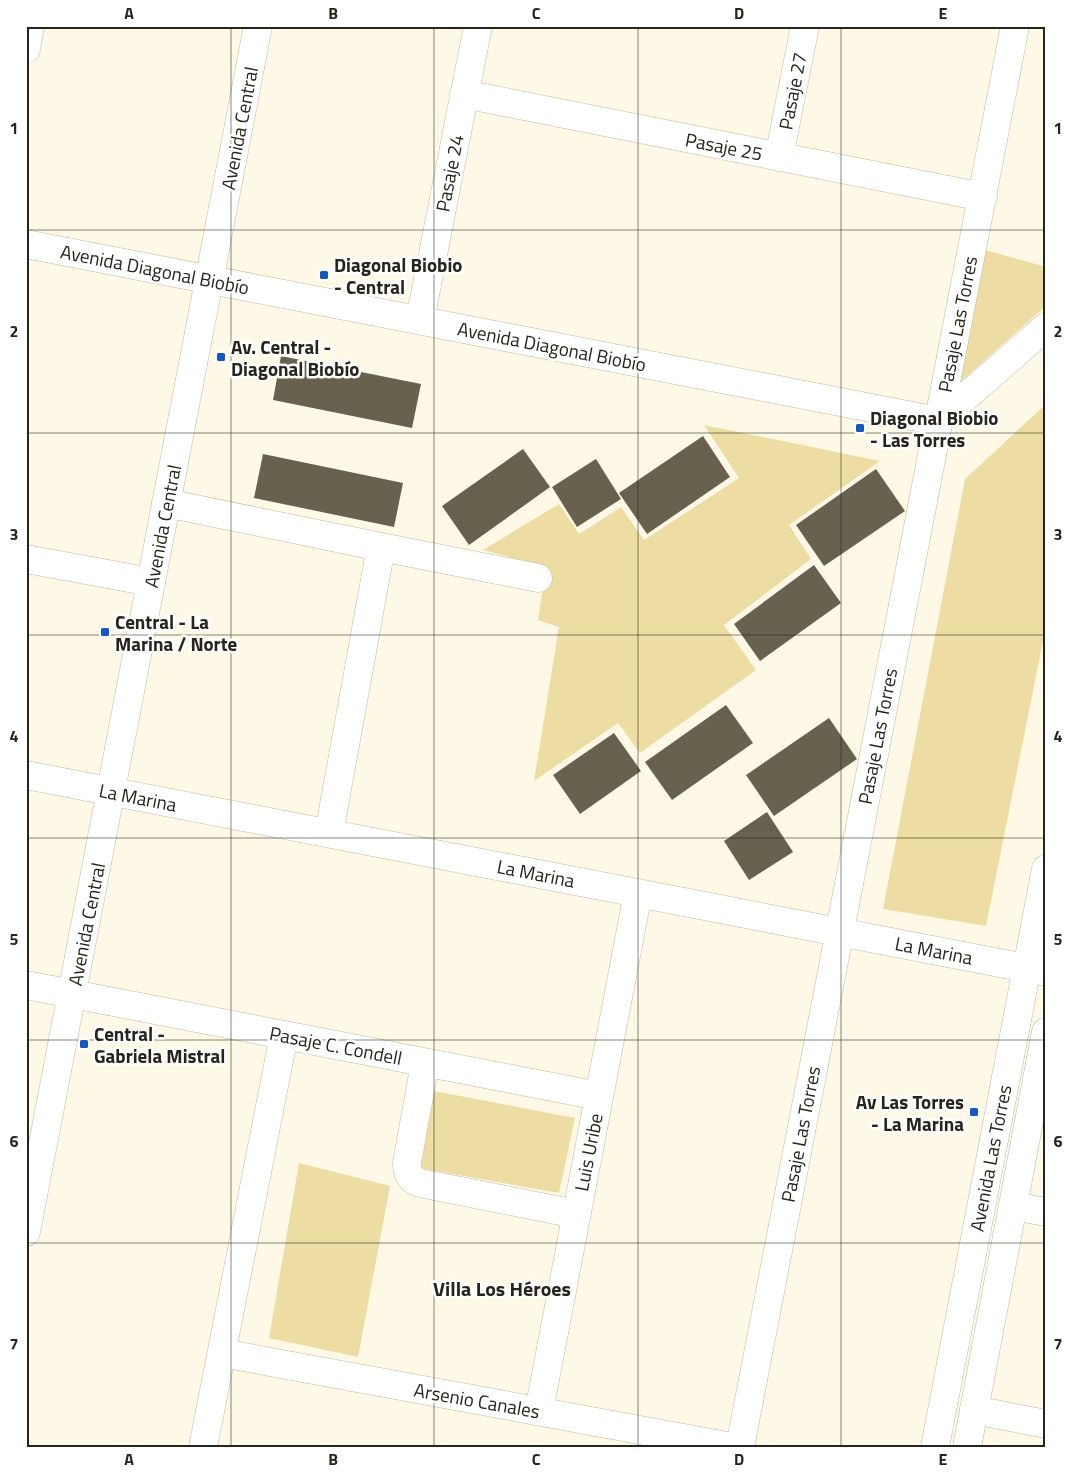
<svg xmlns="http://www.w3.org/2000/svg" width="1072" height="1473" viewBox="0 0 1072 1473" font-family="'Titillium Web',sans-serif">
	<rect width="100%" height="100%" fill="#fef9e7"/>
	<path fill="#eedda3" d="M982,249l64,18v39l-88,78z
		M1046,404v222l-60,300 -103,-17 82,-430z
		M704,425l176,36 -91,64 22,34 -87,66 32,45 -116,83 -22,-30 -84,58 25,-154 -21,-7 8,-53 -63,-17 76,-46 20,30 42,-27 23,33 95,-62z
		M434,1091l141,27 -16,75 -140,-25z
		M299,1163l91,23 -32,171 -89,-19z"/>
	<path fill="#67614e" d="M281,356l140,28 -9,44 -139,-28z
		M703,436l27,41 -83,57 -28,-41z
		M523,449l27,38 -81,58 -27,-39z
		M263,454l140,29 -9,44 -140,-29z
		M596,459l25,40 -44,28 -25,-40z
		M876,469l29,42 -81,55 -28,-41z
		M814,565l27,38 -81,58 -26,-37z
		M726,705l27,38 -81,57 -27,-38z
		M829,718l28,41 -83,57 -28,-41z
		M614,733l27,38 -61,43 -27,-39z
		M767,812l26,40 -44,28 -25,-39z"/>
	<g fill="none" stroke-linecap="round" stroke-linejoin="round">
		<g stroke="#beb8a3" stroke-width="29">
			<path id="minor" d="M26,49l4,-23
				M464,94l519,103
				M779,157l26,-131
				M26,244l912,177 108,-94
				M420,320l58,-294
				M166,503l215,44 157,31
				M26,559l125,23
				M26,775l1020,197
				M329,833l52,-286
				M26,985l573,111
				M425,1063l-18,100c0,11 3,16 13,20l156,31
				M1013,1206l33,6
				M222,1353l510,94
				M974,1410l72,14
				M539,1411l99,-518
				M203,1447l81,-412
				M740,1447l275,-1421"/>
		</g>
		<g stroke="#beb8a3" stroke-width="29">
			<path id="tertiary" d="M26,1232l232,-1206
				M935,1447l111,-578
				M967,1447l79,-415"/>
		</g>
		<use href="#minor" stroke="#fff" stroke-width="28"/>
		<use href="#tertiary" stroke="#fff" stroke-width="28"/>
	</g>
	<path fill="none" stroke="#26241c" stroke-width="1" stroke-opacity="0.55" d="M231,26v1421M434,26v1421M638,26v1421M841,26v1421M26,230h1020M26,433h1020M26,635h1020M26,838h1020M26,1040h1020M26,1243h1020"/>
	<g fill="#1558c3" stroke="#fff" stroke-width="2">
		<rect x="319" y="270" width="10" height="10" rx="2.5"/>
		<rect x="216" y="352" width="10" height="10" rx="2.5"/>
		<rect x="855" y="423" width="10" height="10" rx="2.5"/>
		<rect x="100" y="627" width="10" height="10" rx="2.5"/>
		<rect x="79" y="1039" width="10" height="10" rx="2.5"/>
		<rect x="969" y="1107" width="10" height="10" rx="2.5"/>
	</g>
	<g text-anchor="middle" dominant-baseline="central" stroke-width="5" stroke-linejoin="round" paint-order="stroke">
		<g font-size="19" fill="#26241c" stroke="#fff">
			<text transform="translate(792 91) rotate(-79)">Pasaje 27</text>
			<text transform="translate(239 128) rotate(-79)">Avenida Central</text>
			<text transform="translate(724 146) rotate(11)">Pasaje 25</text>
			<text transform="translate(449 173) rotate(-79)">Pasaje 24</text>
			<text transform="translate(155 269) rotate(11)">Avenida Diagonal Biobío</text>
			<text transform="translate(957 324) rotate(-79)">Pasaje Las Torres</text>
			<text transform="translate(552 346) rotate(11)">Avenida Diagonal Biobío</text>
			<text transform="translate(162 526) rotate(-79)">Avenida Central</text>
			<text transform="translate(877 736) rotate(-79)">Pasaje Las Torres</text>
			<text transform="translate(138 797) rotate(11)">La Marina</text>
			<text transform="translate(536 873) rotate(11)">La Marina</text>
			<text transform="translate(86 924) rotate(-79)">Avenida Central</text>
			<text transform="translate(934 950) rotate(11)">La Marina</text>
			<text transform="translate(336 1045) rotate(11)">Pasaje C. Condell</text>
			<text transform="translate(800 1134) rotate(-79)">Pasaje Las Torres</text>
			<text transform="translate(588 1152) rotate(-79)">Luis Uribe</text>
			<text transform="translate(990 1158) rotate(-79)">Avenida Las Torres</text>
			<text transform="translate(477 1400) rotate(10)">Arsenio Canales</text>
		</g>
		<g font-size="19" font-weight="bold" fill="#26241c" stroke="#fff" text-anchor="start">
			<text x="334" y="264">Diagonal Biobio<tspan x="334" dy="22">- Central</tspan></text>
			<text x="231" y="346">Av. Central -<tspan x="231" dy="22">Diagonal Biobío</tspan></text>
			<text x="870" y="417">Diagonal Biobio<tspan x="870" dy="22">- Las Torres</tspan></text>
			<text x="115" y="621">Central - La<tspan x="115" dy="22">Marina / Norte</tspan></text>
			<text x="94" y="1033">Central -<tspan x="94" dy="22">Gabriela Mistral</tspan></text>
			<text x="964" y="1101" text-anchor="end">Av Las Torres<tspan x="964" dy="22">- La Marina</tspan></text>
		</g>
		<g font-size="20" font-weight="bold" fill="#26241c" stroke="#fff">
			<text x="502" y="1288">Villa Los Héroes</text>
		</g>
	</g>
	<rect width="1072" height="1473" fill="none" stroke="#ffffff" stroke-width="55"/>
	<rect x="28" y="28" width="1016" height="1418" fill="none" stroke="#26241c" stroke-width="2"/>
	<g font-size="16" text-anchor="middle" font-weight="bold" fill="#26241c">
		<text x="129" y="19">A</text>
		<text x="333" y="19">B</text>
		<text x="536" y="19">C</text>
		<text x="739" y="19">D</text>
		<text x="943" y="19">E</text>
		<text x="14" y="134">1</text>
		<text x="1058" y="134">1</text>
		<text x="14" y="337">2</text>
		<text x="1058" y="337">2</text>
		<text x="14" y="540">3</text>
		<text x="1058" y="540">3</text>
		<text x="14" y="742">4</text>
		<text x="1058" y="742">4</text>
		<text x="14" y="945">5</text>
		<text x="1058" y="945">5</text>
		<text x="14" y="1147">6</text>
		<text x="1058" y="1147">6</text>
		<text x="14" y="1350">7</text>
		<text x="1058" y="1350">7</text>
		<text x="129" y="1465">A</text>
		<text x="333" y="1465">B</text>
		<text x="536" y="1465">C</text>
		<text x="739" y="1465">D</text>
		<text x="943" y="1465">E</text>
	</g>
</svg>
